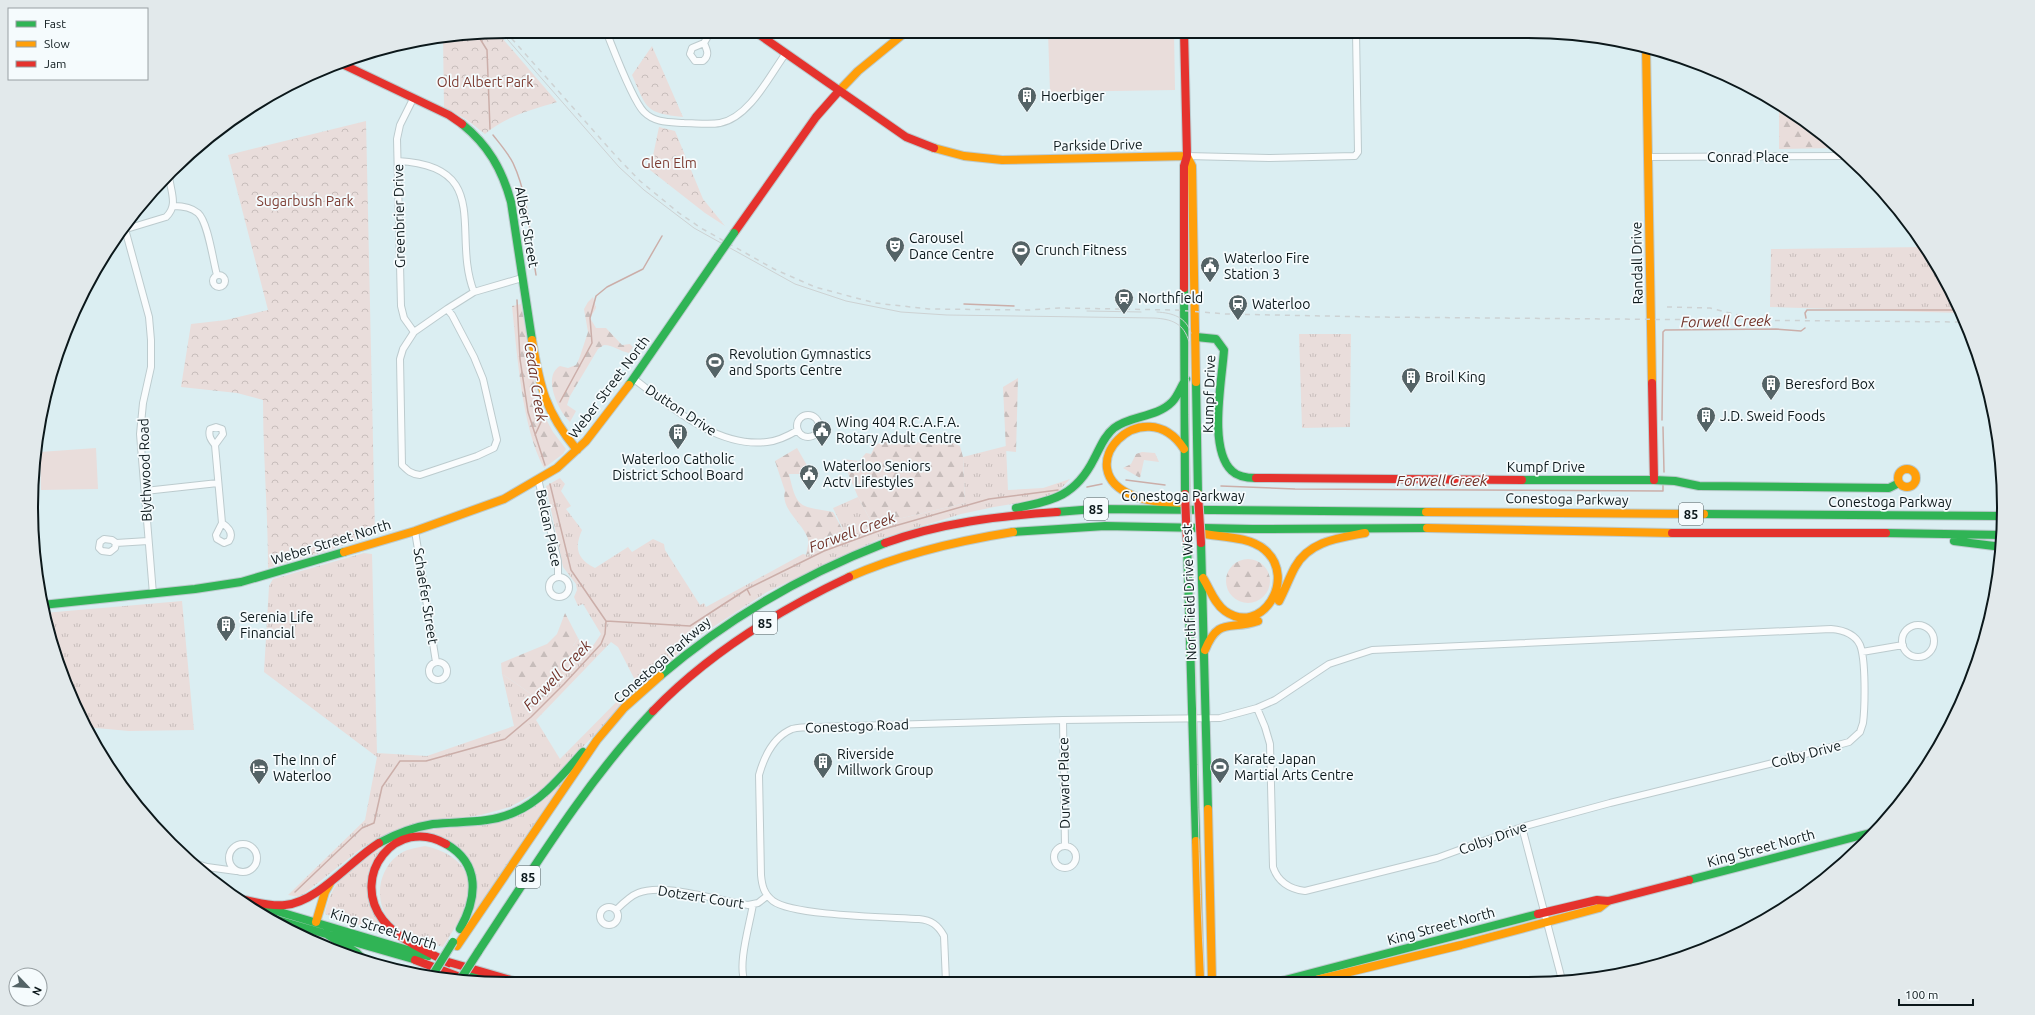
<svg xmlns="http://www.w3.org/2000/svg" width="2035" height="1015" viewBox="0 0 2035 1015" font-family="Ubuntu,sans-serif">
	<defs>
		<pattern id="grass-tufts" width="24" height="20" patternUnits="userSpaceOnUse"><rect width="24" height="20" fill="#e9dddb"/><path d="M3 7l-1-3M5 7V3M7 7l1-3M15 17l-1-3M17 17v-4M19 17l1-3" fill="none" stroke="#c7bdbb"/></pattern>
		<pattern id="forest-firs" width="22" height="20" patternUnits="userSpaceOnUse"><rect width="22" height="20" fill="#e9dddb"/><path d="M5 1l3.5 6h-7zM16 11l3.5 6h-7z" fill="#c7bdbb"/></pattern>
		<pattern id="park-crowns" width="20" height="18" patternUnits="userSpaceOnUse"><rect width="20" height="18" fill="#e9dddb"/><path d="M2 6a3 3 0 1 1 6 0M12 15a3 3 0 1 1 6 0" fill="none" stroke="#c7bdbb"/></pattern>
	</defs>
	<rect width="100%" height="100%" fill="#dbeef2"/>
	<path fill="url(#grass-tufts)" fill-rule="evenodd" d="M1924,247l16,22 20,44 -190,-6 1,-58z
		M1299,334h52l-1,93 -48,1z
		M1006,446l2,44 35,-2 27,-9 -12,13 -15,7 -49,8 -33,7 -84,26 -110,52 -74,48 -53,48 -99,102 -31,17 -29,8 -63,9 -28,8 -28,16 -62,49 -12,-2 77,-75 12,-63 -113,-85 5,-86 4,-7 91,-26 8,1 5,199 50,3 87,-30 -12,-52 38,26 38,-62 8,14 4,-2 11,-16 -18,-30 -5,2 -4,-9 3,-7 -1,-6 -13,-17 -17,-81 14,-8 5,6 -4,7 10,15 -5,3 16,21c-8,18 -5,29 13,38l33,-21 4,5 21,-13 11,5 1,6 35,55 4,-2 2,4 97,-53 4,1 40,-17 -14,-30 25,-11 15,28 92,-22 -2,-46zM611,642l7,5 18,35 -76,77 -24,-39z
		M182,601l12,129 -65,1 -44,-4 -5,-9 -33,-87 -3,-18z
		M568,775l-92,137 -2,-2 -8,-55 -52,-23 74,-9z
		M393,841l-26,46 26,49 -68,-22c7,-40 36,-54 68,-73z
		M425,846c25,5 48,21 45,50 -2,13 -20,39 -27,51 -12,-3 -21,-9 -31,-14 -3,-1 -7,0 -9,-1 -4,-1 -10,-7 -12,-10 -17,-19 -14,-50 6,-66 8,-7 18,-8 28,-10z"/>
	<path fill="url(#forest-firs)" d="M1779,106l38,23 20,19 -58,1z
		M593,297l3,11 -6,10 6,10h10l16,17 8,-1 3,3 -4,6c-10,-2 -16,-8 -25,-8l-6,4 -28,47 -3,9 9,6 -6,11c-12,-11 -28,-46 -10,-56l8,2 8,-3 3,-6 9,-27 -4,-23 4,-7z
		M521,304l18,102 14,26 13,17 -3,5 -19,14c-22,-40 -27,-115 -32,-162z
		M1018,378l-2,74 -10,-1 -3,-64z
		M883,440l46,3 20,-2 11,5 3,11 2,46 -92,22 -15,-28 -16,-38 17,2 7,-8 5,1 4,-8z
		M797,448l15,26h-23c8,35 10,32 44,38l14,26 -41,17c1,-5 3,-12 2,-16 -5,-16 -28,-30 -23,-48l-10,-30z
		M1142,452l13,1 4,9 -15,-2 -4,18 -17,-10 8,-4 5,-10z
		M1226 581a22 22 0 1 1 44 0a22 22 0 1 1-44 0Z
		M565,613l13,25 -5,8 5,10 -38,44 -38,-26 -1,-11 46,-19 10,-10z"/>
	<path fill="url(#park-crowns)" d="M497,32l60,70c-26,8 -51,14 -72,32l-18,-14 -23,-13 -1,-70z
		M652,46l31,71c-38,-4 -36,-8 -51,-42z
		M366,121l9,413 -45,16 -62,18c0,-56 -5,-112 -5,-168l-26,-7 -56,-6 10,-63 35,-4 42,-10 -40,-155z
		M659,127l16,4 28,68 22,27 -20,-13 -55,-43z"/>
	<path fill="#e9dddb" d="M1048,32h126l1,58 -125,2z
		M96,448l2,41 -57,1 -1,-38z"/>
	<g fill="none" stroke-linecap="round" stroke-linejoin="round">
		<path stroke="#cbaea9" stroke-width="1.5" d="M477,34l10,16 3,79
			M493,135c7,9 15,18 20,28 16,34 17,76 23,112
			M517,300l3,59 8,53 17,53
			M964,304l50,2
			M1806,318l-1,-5 2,-3h152
			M560,402l32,-59 -2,-25 6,-22 11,-9 36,-18 19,-33
			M1662,420l1,-88 2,-2 111,-1 25,2 4,-3
			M1663,427l1,45
			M535,435l6,-13
			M1126,480l39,5
			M550,484l21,86 35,51
			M1221,486l74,3 368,2v-6
			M1087,487l15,-3
			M747,589l3,6
			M606,621l84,5 57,-37 77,-38 60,-22 105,-30 69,-9
			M295,892l67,-64 12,-5 8,-36 18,-26h26l79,-22 26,-22 33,-33 37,-40 4,-10 1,-13"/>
		<g stroke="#bccbce" stroke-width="8">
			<path id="street" d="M606,31c7,17 26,69 38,81 11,11 25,10 40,11 11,0 25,2 36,0 29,-5 50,-48 66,-70
				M704,43c3,7 6,12 -1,18h-8l-5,-7 2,-6 12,-5 7,-12
				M413,99l-13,26 -3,14 4,167 3,12 10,14
				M1187,156l82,2 86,-2 3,-4 -2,-120
				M1649,157l197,-1
				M398,161c96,5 53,73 76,131
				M174,206c8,0 18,2 24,7 10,9 15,48 19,62
				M125,229l24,88 2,23v27l-8,36 -3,31 13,160
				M123,230l43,-13c13,-12 4,-26 3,-42
				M213 281a6 6 0 1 1 12 0a6 6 0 1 1-12 0Z
				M447,309l5,6 22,42 9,22 14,61 -3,8 -17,8 -57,19c-9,-1 -12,-4 -18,-10l-2,-106 3,-10 11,-17 33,-23 27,-17 48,-14
				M69,322l4,-7
				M634,379c37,28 83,69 133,63 11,-1 21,-6 31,-12
				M797 426a11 11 0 1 1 22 0a11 11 0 1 1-22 0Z
				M215,445l8,-11 -1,-5 -6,-2 -6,2c-2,7 1,11 5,16l7,78 -6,12 1,4 7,4 5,-2c5,-8 -1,-14 -7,-18
				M538,479l20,82v16
				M145,491l73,-8
				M415,531l21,131
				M116,543l-1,5 -5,4 -8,-1 -3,-3 1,-6 4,-3 8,1 4,3 32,-2
				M549 587a10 10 0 1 1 20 0a10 10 0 1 1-20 0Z
				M1902 641a16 16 0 1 1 32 0a16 16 0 1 1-32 0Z
				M1862,652l41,-7
				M429 671a9 9 0 1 1 18 0a9 9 0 1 1-18 0Z
				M1063,720l2,126
				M1522,827l40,153
				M229 858a14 14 0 1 1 28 0a14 14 0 1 1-28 0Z
				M1054 857a11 11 0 1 1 22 0a11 11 0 1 1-22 0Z
				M191,862l16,5 29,4
				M600 916a9 9 0 1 1 18 0a9 9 0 1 1-18 0Z
				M616,910c6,-6 14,-14 22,-17 26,-11 80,8 110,12l10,-2 9,-7
				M745,982c-8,-17 5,-58 8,-78
				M946,982l-2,-46c-6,-11 -13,-16 -25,-17 -29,-2 -126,-3 -146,-18 -9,-7 -11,-15 -12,-26l-2,-100c5,-18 14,-38 33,-46 7,-2 18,-2 25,-2l246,-7 157,-2 37,-10 18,-8 54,-36 43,-14 459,-21c12,1 24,5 29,16 6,15 5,62 3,78l-3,9 -11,10 -76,21 -163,40 -88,24 -85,31 -132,33c-16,-2 -27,-9 -32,-24l-3,-123 -5,-17 -8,-19"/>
		</g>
		<g stroke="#bccbce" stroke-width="10">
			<path id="fast" d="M462,124c26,21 40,45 49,78l21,138
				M1184,288l1,206
				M1196,337l20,2 8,11c-2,31 -16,99 8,121 6,6 16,7 24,7
				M1196,382l2,112
				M629,385l89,-129
				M1522,480h132l21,1 24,5 190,2 10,-5
				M1016,508c38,-7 60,-13 78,-49 6,-11 10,-23 20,-31 17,-13 42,-10 58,-26 6,-6 9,-16 14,-23
				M1057,512l37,-3 332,3
				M1704,514l298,2
				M1013,532l92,-6 147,3 175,-1
				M1886,533l117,2
				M1954,541l48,6
				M1187,543l9,298
				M1201,543l7,266
				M42,605l153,-16 46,-7 103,-30
				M660,676c68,-58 142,-101 225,-133
				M379,843c17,-9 35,-16 54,-19 28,-3 56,0 82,-12 28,-12 48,-38 68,-60
				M446,844c35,20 31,54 14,85
				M1689,880l185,-48
				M263,907l165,49
				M267,917l153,44
				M325,933l32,20 7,7
				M478,952c55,-83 107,-169 175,-241
				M466,974l29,9
				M1281,981l257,-67"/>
		</g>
		<g stroke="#bccbce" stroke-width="10">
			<path id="slow" d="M1646,46l6,337
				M838,92l20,-21 49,-40
				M934,148l30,8 38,4 185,-4
				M1187,156l5,10 4,216
				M532,340c8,48 13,71 45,110
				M1898 478a9 9 0 1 1 18 0a9 9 0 1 1-18 0Z
				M1182,503c-16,-1 -33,-1 -48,-7 -69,-27 10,-108 50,-47
				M1426,512l278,2
				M1427,528l245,5
				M344,552l71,-21 89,-32 53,-31 29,-27 43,-56
				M849,577c52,-23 108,-36 164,-45
				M1203,578c7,11 11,25 22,33 36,26 73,-32 40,-61 -15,-13 -42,-13 -61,-16
				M1279,601c6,-11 10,-23 16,-34 14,-26 44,-29 70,-34
				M1205,650c14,-34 25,-19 53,-29
				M1208,809l4,172
				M1196,841l4,140
				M316,922l9,-30 5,-9
				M457,946l140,-206 27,-32 36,-32
				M1312,981l149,-36 138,-37 9,-7"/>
		</g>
		<g stroke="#bccbce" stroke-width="10">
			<path id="jam" d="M754,31l152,106 28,11
				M1184,32l3,124 -3,10v122
				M340,63l109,52 13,9
				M734,233l82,-116 22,-25
				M1652,383l2,97
				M1256,478l266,2
				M1672,533h214
				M885,543c55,-20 113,-27 172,-31
				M653,711c55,-57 124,-100 196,-134
				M446,844c-50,-29 -97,32 -63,76 16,20 43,31 66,43
				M239,899c15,2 30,8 46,6 33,-3 66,-45 94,-62
				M1538,914l59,-14 11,1 81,-21
				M415,960l58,22
				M445,961l76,22"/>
		</g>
		<use href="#street" stroke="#fafcfd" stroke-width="6"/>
		<use href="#fast" stroke="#30b455" stroke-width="8"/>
		<use href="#slow" stroke="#ff9f0a" stroke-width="8"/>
		<use href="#jam" stroke="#e5322d" stroke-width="8"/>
		<path stroke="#cdd2d3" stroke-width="1" d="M501,32l118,135 25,23 50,38 101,56 51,17 55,11 46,3 207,3c17,1 30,5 35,24 -2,97 4,194 6,292 3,116 2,232 10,347
			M1087,311l54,1
			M1157,312c16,1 29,5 34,21"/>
		<path stroke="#cdd2d3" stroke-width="1.5" stroke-dasharray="5 5" stroke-linecap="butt" d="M505,31l111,125 24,25 39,32 22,15 73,41 41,18 60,16 54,6 100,1 30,-2 117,2 50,4 149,3 589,5
			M1667,307l43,1 32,8"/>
		<g stroke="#bccbce" stroke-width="10" stroke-linecap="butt">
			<path id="fast-bridge" d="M718,256l16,-23
				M432,976l21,-34
				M460,980l18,-28"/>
		</g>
		<g stroke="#bccbce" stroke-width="10" stroke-linecap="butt">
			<path id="jam-bridge" d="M1185,494l2,49
				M1198,494l3,49"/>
		</g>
		<use href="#fast-bridge" stroke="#30b455" stroke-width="8"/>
		<use href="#jam-bridge" stroke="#e5322d" stroke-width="8"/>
	</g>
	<defs>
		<g id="building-pin" transform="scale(1)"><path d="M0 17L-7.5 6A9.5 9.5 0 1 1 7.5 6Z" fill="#546366" stroke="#f5fbfd"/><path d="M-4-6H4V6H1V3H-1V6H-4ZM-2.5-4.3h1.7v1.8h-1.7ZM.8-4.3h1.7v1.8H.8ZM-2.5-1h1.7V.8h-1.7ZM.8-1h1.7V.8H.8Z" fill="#fff"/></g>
		<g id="theatre-pin" transform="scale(1)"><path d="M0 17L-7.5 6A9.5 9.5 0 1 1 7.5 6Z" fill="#546366" stroke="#f5fbfd"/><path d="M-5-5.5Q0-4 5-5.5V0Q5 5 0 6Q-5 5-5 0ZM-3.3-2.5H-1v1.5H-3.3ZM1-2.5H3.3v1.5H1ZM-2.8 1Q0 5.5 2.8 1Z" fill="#fff"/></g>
		<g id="stadium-pin" transform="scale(1)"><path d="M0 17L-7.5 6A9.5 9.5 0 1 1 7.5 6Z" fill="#546366" stroke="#f5fbfd"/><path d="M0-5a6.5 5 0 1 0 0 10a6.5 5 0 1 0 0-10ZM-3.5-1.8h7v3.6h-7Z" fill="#fff"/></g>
		<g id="civic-pin" transform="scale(1)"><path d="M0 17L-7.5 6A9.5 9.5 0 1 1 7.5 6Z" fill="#546366" stroke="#f5fbfd"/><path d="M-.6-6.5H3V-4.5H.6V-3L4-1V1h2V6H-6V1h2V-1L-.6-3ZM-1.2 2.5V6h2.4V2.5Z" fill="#fff"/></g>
		<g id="station-pin" transform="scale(1)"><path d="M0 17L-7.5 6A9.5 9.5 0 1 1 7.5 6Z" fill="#546366" stroke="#f5fbfd"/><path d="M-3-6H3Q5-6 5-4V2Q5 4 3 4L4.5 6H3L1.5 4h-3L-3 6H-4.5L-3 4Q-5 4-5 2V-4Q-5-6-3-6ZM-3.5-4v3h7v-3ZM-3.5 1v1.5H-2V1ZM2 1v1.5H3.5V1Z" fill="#fff"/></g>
		<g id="hotel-pin" transform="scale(1)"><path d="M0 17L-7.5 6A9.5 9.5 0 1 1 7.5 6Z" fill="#546366" stroke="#f5fbfd"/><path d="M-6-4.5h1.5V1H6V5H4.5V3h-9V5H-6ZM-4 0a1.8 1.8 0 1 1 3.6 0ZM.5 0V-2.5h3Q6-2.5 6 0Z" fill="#fff"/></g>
	</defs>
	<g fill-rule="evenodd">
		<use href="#building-pin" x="1027" y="96"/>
		<use href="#theatre-pin" x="895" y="246"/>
		<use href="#stadium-pin" x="1021" y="250"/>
		<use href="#civic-pin" x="1210" y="266"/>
		<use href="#station-pin" x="1124" y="298"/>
		<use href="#station-pin" x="1238" y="304"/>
		<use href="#stadium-pin" x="715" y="362"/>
		<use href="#building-pin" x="1411" y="377"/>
		<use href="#building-pin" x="1771" y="384"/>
		<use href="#building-pin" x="1706" y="416"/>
		<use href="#civic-pin" x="822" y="430"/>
		<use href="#building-pin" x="678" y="433"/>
		<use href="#civic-pin" x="809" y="474"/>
		<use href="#building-pin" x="226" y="625"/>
		<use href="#building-pin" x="823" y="762"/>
		<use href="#stadium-pin" x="1220" y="767"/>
		<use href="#hotel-pin" x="259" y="768"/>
	</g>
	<g text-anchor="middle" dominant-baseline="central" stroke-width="3.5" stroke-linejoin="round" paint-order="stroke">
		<g fill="#f5fbfd" stroke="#525c5f" stroke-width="1">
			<rect x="1084" y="498" width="24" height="22" rx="3"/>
			<rect x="1679" y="503" width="24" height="22" rx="3"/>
			<rect x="753" y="612" width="24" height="22" rx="3"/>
			<rect x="516" y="866" width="24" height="22" rx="3"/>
		</g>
		<g font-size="13" font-weight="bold" fill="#0c181b">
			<text x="1096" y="509">85</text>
			<text x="1691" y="514">85</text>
			<text x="765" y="623">85</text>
			<text x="528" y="877">85</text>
		</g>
		<g font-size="14" fill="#7d3d33" stroke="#f5fbfd">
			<text x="485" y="82">Old Albert Park</text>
			<text x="669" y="163">Glen Elm</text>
			<text x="305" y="201">Sugarbush Park</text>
		</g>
		<g font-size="14" fill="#0c181b" stroke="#f5fbfd" text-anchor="start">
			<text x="1041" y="96">Hoerbiger</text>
			<text x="909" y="238">Carousel<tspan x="909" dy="16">Dance Centre</tspan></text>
			<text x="1035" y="250">Crunch Fitness</text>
			<text x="1224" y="258">Waterloo Fire<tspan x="1224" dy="16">Station 3</tspan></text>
			<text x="1138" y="298">Northfield</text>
			<text x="1252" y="304">Waterloo</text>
			<text x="729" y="354">Revolution Gymnastics<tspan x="729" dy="16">and Sports Centre</tspan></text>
			<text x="1425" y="377">Broil King</text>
			<text x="1785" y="384">Beresford Box</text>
			<text x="1720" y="416">J.D. Sweid Foods</text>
			<text x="836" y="422">Wing 404 R.C.A.F.A.<tspan x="836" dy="16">Rotary Adult Centre</tspan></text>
			<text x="678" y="459" text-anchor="middle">Waterloo Catholic<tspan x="678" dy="16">District School Board</tspan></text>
			<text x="823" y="466">Waterloo Seniors<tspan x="823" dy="16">Actv Lifestyles</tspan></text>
			<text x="240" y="617">Serenia Life<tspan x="240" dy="16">Financial</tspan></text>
			<text x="837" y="754">Riverside<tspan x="837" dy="16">Millwork Group</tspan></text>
			<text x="1234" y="759">Karate Japan<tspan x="1234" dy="16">Martial Arts Centre</tspan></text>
			<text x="273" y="760">The Inn of<tspan x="273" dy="16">Waterloo</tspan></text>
		</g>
		<g font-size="14" fill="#0c181b" stroke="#f5fbfd">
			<text transform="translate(1098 145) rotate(-1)">Parkside Drive</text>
			<text x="1748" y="157">Conrad Place</text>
			<text transform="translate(399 216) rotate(-91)">Greenbrier Drive</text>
			<text transform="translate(527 227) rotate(80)">Albert Street</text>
			<text transform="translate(1637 263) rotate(-91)">Randall Drive</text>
			<text transform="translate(609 387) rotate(-53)">Weber Street North</text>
			<text transform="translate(1209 394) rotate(-88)">Kumpf Drive</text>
			<text transform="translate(681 410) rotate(33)">Dutton Drive</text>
			<text x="1546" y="467">Kumpf Drive</text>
			<text transform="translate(145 470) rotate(-92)">Blythwood Road</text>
			<text x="1183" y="496">Conestoga Parkway</text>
			<text transform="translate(1567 499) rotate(1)">Conestoga Parkway</text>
			<text x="1890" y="502">Conestoga Parkway</text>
			<text transform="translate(549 528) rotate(78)">Belcan Place</text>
			<text transform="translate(331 542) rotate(-17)">Weber Street North</text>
			<text transform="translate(1189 592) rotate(-92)">Northfield Drive West</text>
			<text transform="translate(426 596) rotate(81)">Schaefer Street</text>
			<text transform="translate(662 660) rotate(-41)">Conestoga Parkway</text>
			<text transform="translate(857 726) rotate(-2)">Conestogo Road</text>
			<text transform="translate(1806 754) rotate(-15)">Colby Drive</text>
			<text transform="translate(1064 783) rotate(-91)">Durward Place</text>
			<text transform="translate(1493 838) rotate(-20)">Colby Drive</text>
			<text transform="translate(1761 848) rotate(-15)">King Street North</text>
			<text transform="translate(701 897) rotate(9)">Dotzert Court</text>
			<text transform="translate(1441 926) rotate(-15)">King Street North</text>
			<text transform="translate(384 929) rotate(17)">King Street North</text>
		</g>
		<g font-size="15" font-style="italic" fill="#713329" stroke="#f5fbfd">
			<text transform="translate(1726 321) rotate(-1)">Forwell Creek</text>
			<text transform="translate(536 382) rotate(81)">Cedar Creek</text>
			<text x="1442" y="480">Forwell Creek</text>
			<text transform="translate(852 532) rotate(-20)">Forwell Creek</text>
			<text transform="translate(557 675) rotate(-46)">Forwell Creek</text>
		</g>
	</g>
	<path d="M0 0H2035V1015H0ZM507 38H1528A469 469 0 0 1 1997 507V508A469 469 0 0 1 1528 977H507A469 469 0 0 1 38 508V507A469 469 0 0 1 507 38Z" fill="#e2e9eb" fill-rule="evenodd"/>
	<path fill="none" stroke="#0c181b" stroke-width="2" d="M507 38H1528A469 469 0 0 1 1997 507V508A469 469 0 0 1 1528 977H507A469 469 0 0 1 38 508V507A469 469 0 0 1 507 38Z"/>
	<rect x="8" y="8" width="140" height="72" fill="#f5fbfd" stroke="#98a0a3"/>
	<rect x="16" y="21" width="20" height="6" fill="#30b455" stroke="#98a0a3"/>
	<text x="44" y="28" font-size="12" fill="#0c181b">Fast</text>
	<rect x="16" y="41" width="20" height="6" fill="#ff9f0a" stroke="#98a0a3"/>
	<text x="44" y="48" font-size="12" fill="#0c181b">Slow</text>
	<rect x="16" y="61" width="20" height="6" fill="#e5322d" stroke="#98a0a3"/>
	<text x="44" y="68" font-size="12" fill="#0c181b">Jam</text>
	<g transform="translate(28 987) rotate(115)"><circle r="19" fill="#f5fbfd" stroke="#98a0a3"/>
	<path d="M0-3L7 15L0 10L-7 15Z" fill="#546366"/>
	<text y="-6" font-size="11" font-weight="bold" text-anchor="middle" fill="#0c181b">N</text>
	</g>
	<path d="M1899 999v6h74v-6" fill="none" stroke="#0c181b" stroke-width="2"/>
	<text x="1905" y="999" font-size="12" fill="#0c181b" stroke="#f5fbfd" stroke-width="3" paint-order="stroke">100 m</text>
</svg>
